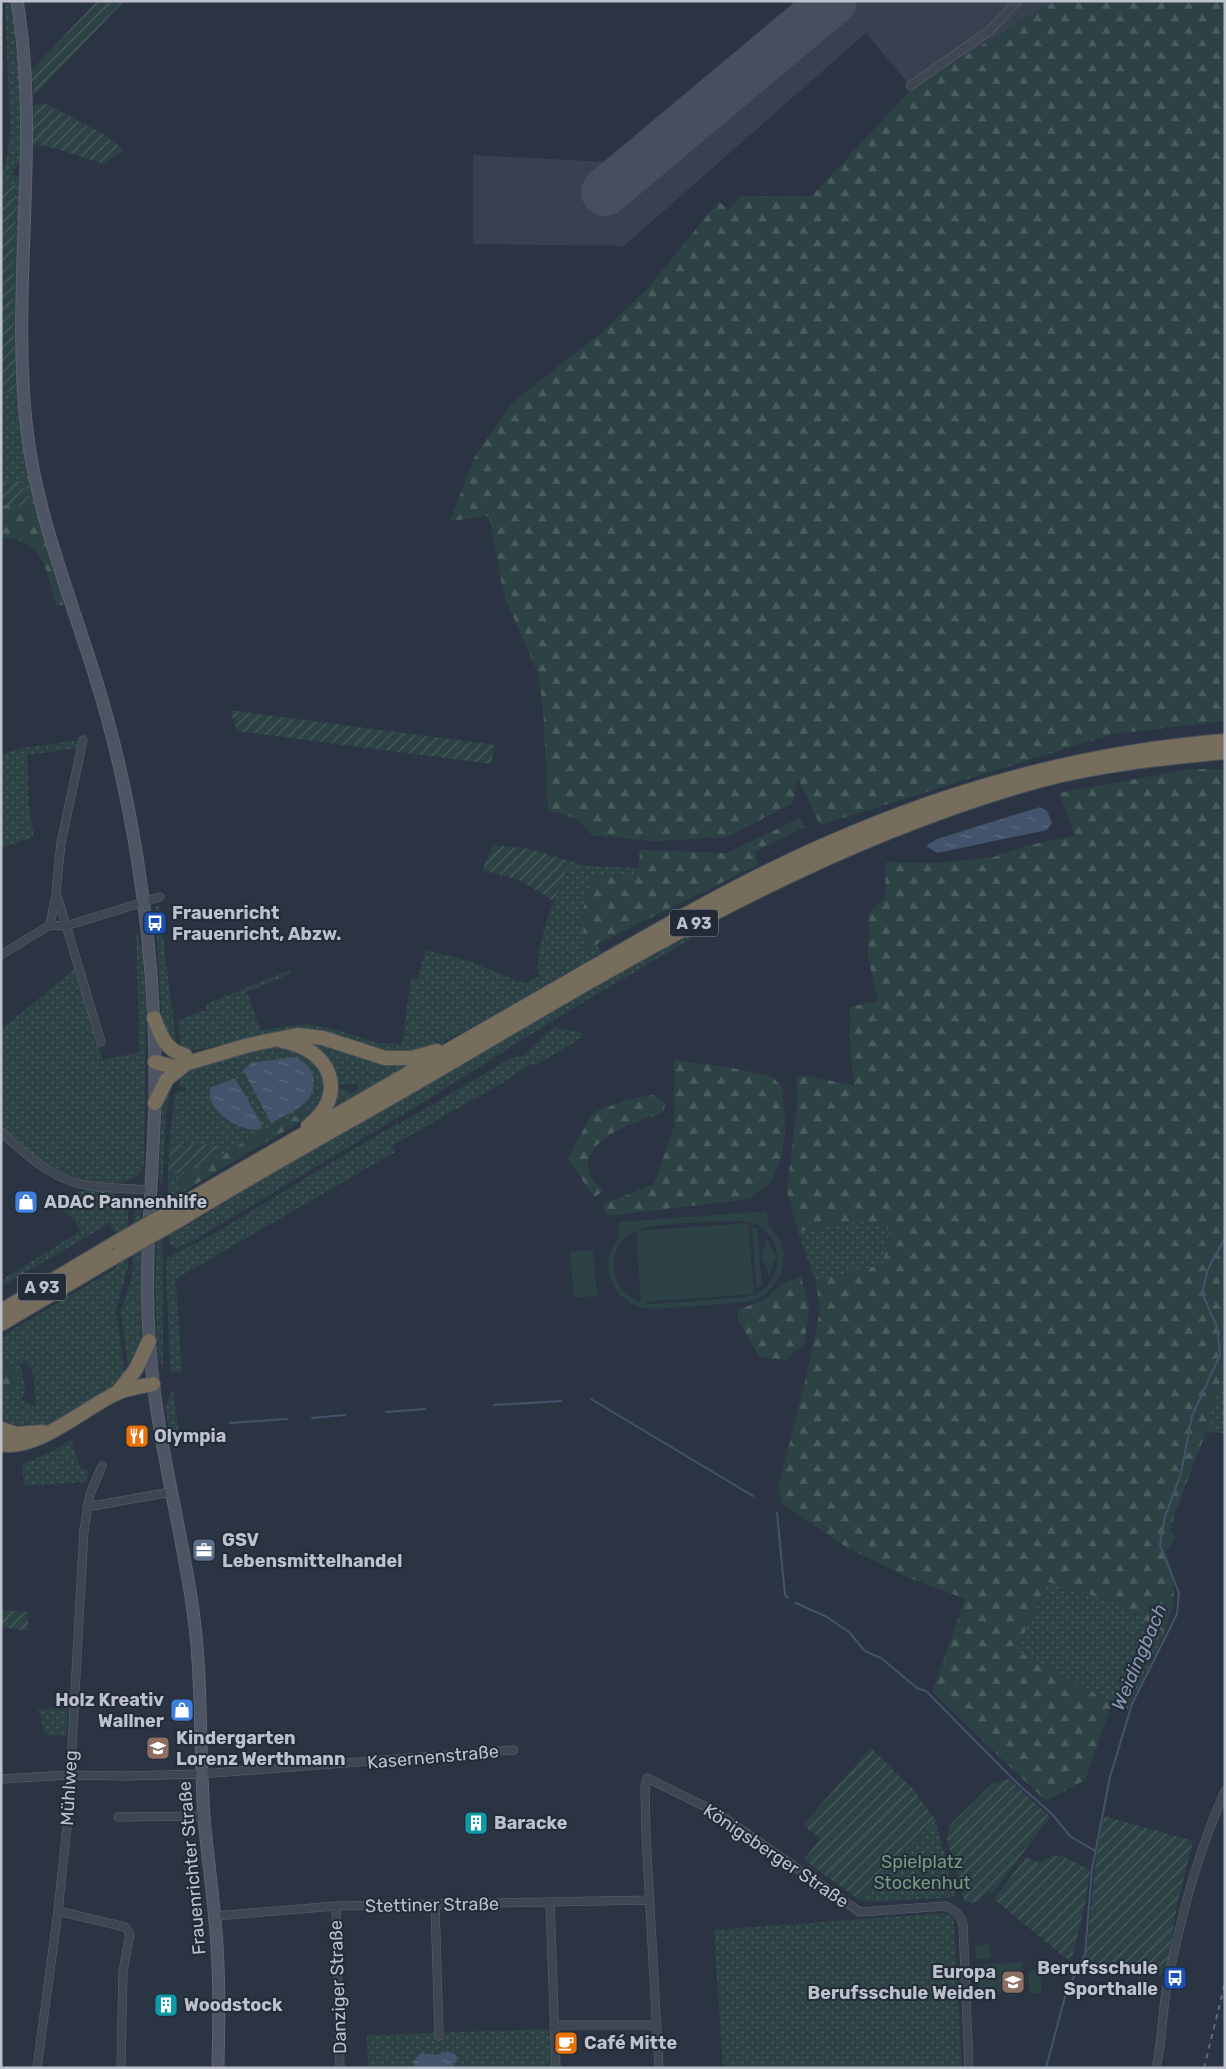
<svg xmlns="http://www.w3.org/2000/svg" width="1226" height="2069" viewBox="0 0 1226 2069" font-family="Rubik,sans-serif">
	<defs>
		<pattern id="grass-dots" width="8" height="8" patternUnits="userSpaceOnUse" patternTransform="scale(1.25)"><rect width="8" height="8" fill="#2d4244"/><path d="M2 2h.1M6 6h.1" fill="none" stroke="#4a5c5e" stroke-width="1.8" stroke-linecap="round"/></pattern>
		<pattern id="forest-firs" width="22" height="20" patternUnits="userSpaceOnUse" patternTransform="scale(1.25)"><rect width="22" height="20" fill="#2d4244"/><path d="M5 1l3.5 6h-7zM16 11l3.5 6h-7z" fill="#4a5c5e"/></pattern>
		<pattern id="garden-furrows" width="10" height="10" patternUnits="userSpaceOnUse" patternTransform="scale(1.25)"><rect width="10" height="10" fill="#2d4244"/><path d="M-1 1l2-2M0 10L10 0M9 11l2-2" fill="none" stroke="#4a5c5e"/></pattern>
		<pattern id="water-ripples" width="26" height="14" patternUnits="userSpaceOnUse" patternTransform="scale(1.25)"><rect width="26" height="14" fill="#43536b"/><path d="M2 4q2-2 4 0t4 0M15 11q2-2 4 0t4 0" fill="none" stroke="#5c6a7f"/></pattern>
	</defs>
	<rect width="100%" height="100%" fill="#2a3442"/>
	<path fill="#38414f" d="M799,1h256l-143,87 -46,-55 -242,213 -151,-2v-89l134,7z"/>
	<path fill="url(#grass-dots)" fill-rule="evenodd" d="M5,1h8l8,76v82l-10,16h4l5,5 -1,132 21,210 -13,-17 -5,-23 -21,-1v-91l15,2 -11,-206 -4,9v-19l6,-18 3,-31z
		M83,740l-2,8 -54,7 2,51 5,31 -33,11v-93l19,-7z
		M570,861l16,5 53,2 -1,9 -56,37 3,35 12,-5 4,9 -132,76 -38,19 -29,7 -131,-21 -75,16 -15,1 -3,-30 28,-12v-5l84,-34 1,4 -44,18 14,38 47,-6 25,5 45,14 24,1 9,-66 7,1 7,-29 44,11 51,21 7,1 12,-7c-8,-24 21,-90 31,-115z
		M155,906l4,1 1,5 17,137 -5,-2 -10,-24z
		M136,931l6,18 4,58 -2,158c-9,31 -71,14 -91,3 -18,-9 -35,-27 -52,-40v-98l73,-61 29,91 36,-8z
		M689,933l3,5 -133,79 -132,83 -229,138 -21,10 -8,-4 -1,-68 33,-10 14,-22 -46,1 6,-51 1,-3 9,1v-5l-7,-1 4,-15 41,-14 64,-13 29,16c10,25 13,34 -6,56l-4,-6 -55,28 -71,42 2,49 74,-46zM235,1078l12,52 -30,-19 -3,-26z
		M554,1027l28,6 -1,5 -43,26 -9,1 -23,16 -114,65 3,6 -219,127 6,94 -12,-1 -4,-111 2,-4 40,-20 189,-114 2,1 114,-67 9,-1z
		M303,1040l114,21 -94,55 13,-28 12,2 3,5 8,-8 -3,-3 -20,1z
		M176,1078l-7,17 -3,22 -4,68 -3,-5 3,-79 2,-7z
		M84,1189l28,4 16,10v64l-12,43 9,67c-16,15 -65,47 -86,51 -13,3 -25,-1 -38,-4v-33l9,4 -9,-27v-29l9,-8 106,-63v-37l-2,1 -4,-9 -105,62 -3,-5 78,-49 -6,-12 -17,-13 4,-5zM25,1360l8,13 3,34 -14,-7 4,-13 -6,-22z
		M133,1194l6,6 2,7v136l-12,28 -8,-60 9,-28 3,-17 1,-57 -4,-13z
		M159,1195h3v7l1,165 -5,-9 -3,-70z
		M854,1222l37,1 -8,41 -67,17 -18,-49z
		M1225,1364v69l-19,-1z
		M173,1391l6,43 -9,1c-2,-15 -8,-31 3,-44z
		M71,1440l10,29 7,1 -2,12 -62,4 -2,-22 31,-13z
		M1048,1582l68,21 49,30 -37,76 -16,-6 -96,-53z
		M68,1708l-2,28 -21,-1 -7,-26z
		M935,1819l21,78 -83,5 -14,-2z
		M945,1913l9,5 8,150h-239l-9,-138z
		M552,2029l1,39h-185l-1,-33z"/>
	<path fill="url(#forest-firs)" d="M1055,1h170v720l-112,13 -293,91 -22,-46 -5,24 -66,34 -70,4 -64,-5 -16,-17 -29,-9 -5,-103 -5,-34 -34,-77 -15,-80 -39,5 25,-65 38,-54 88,-69 46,-44 72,-88 9,9 13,-14h71l100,-108z
		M1,505h26l13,17 26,82 -9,2c-12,-36 -11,-67 -56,-68z
		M1190,769h35v595l-19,68 -31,81 -5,18 6,5 -10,16c11,35 10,46 -1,81l-49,-30 -68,-21 -32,68 96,53 -27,77 -39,21 -114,-109 33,-93 -60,-23 -59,-29 -65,-44 -2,-17 25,-100 16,-75 -4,-30 67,-17 8,-41 -37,-1 -56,10 -11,-41 10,-86v-28l13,-1 44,10 -4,-35v-44l28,-6 -10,-44 1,-45 16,-13 1,-37 54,1 53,-6 37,-12 45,-10 -16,-42z
		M800,818l5,9 -50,24 3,14 -173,85 -3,-36 10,-38 46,1 2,-27 86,3z
		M674,1060l59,8 40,9 9,11 4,40 -4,26 -11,29 -22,16 -143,17 -2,-12 50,-20 20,-57z
		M653,1095l12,7 -1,10c-23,9 -84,25 -75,61 2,6 10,13 14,18l-8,6c-11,-12 -17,-26 -28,-38l24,-43 8,-6 27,-10z
		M306,1110l4,6 -129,77 -1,-13 71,-42z
		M801,1276l8,30 -4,37 -19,17 -27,-3 -21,-38v-9l27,-11 17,-15z
		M7,1365l7,2 4,5 -1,14 -7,9 -9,-4v-23z"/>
	<path fill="url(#garden-furrows)" d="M97,1h27l-90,95 -3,-25z
		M46,104l54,28 24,18 -20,14 -50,-16 -22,-4 2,-39z
		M16,185l-3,129 3,79 -15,-3v-192l4,-12z
		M1,481h21l5,24h-26z
		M230,710l265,35 -4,19 -254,-33z
		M493,845l38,4 39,12 -16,40 -35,-21 -37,-10z
		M215,1144l4,11 -18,11 -33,10 1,-31z
		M1,1610l27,2v19l-27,-4z
		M871,1748l41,40 23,31 -76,81 -55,-40 16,-21 -17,-14z
		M1009,1779l41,38 -58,77 -4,-3 -11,12 -12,-1 -18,-63 2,-13 44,-43z
		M1104,1816l89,25 -16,64 -10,63 -6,7 -52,-12 -28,3 5,-12 11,-103z
		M1051,1856h12l27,14 -6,39 -12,49 -4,2 -74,-61 32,-42 13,6z"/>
	<path fill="#2d4244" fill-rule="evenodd" d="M767,1211l1,14 12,16 4,14 -3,19 -11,16 -8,7 -15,5 -90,7 -16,-1 -10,-4 -12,-10 -6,-9 -4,-12v-14l4,-13 6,-10 -1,-14zM740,1221c47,1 51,69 4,76l-90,7 -12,-2 112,-8 -6,-71 -112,8 5,71c-12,-4 -23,-14 -26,-26 -5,-18 4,-38 21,-45 20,-9 79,-9 104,-10z
		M752,1228h5l5,59h-6z
		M766,1238l10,18 -7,20 -7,-19z
		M593,1250l4,46 -23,2 -4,-46z
		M990,1944l1,14 -15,1 -1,-14z
		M1022,1962l2,28 -45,4 -2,-29z
		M1040,1970l2,23 -12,1 -2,-23z"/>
	<path fill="url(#water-ripples)" d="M1040,807l7,4 5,12 -5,7 -110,23 -11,-7 11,-7z
		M295,1057c8,4 15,9 18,19 6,28 -23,36 -42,47l-28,-53 8,-7z
		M235,1078l27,47 -1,4c-18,6 -60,-21 -50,-42z
		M447,2051l9,4 1,5 -5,8h-38v-7l7,-8 15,2z"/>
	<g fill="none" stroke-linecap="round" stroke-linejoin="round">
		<path stroke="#43536b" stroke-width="2" d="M591,1399l162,97
			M494,1405l67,-4
			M386,1412l39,-3
			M312,1418l33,-3
			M230,1423l57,-4
			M777,1513l8,82 3,3
			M796,1603l31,14 22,15 16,19 16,7 36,30 9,3 93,94 32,28 20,24 23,13
			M1046,2068l20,-75 19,-39 7,-85 18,-92 22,-73 45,-90 2,-21 -19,-48 5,-28 16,-44 11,-57 28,-61 -3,-28 -15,-34 6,-24 17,-31"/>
		<path stroke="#464f5d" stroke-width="48" d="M605,192l228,-191"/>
		<g stroke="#5d646f" stroke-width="9">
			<path id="street" d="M910,86l79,-55 29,-30
				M83,740l-22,103 -5,49 45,150
				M50,925l16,1 94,-29
				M50,925l6,-30
				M1,955l49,-30
				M1,1132c24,21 48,45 80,52 22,5 46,4 69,6
				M87,1507l84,-15
				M1,1779l69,-4 56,1 75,-2 313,-24
				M118,1817l86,-1
				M550,1903l6,165
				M435,1904l4,132
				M336,1906l4,162
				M58,1911l67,16 5,7 -7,37 -2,97
				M215,1916l121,-10 313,-6
				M554,2025h102
				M37,2068l21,-157 10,-94 16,-287 6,-36 12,-28
				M659,2068l-13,-233 -1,-47 2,-10 69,34 144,100 86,-6c9,4 15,9 17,19l6,143
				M1156,2068c6,-25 6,-51 10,-76 13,-70 30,-136 59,-201"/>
		</g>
		<g stroke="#5d646f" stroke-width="13">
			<path id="secondary" d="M17,1c24,140 -7,289 10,430 10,83 42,162 67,242 19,60 33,122 43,184 13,80 19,159 18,240 -2,84 -12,168 -5,252 6,84 28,165 41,248 12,72 8,147 13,220 3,35 8,69 11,104 5,49 4,98 3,147"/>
		</g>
		<g stroke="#49515c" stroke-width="16">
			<path id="highway" d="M154,1018c7,18 11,32 31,37
				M283,1041c47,8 67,53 25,85
				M155,1062l19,5 75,-22 49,-10 25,3 62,20h27l25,-7
				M155,1103l12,-24 16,-13
				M181,1205c121,-70 241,-140 362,-209 93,-53 187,-110 286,-153 127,-56 257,-91 396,-102
				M181,1219c91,-56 185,-106 276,-160 187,-110 373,-221 584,-279 60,-16 123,-22 184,-28
				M1,1311l116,-69
				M1,1324l115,-68
				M118,1392l18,-23 13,-28
				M1,1429l15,5 27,-2
				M1,1444c34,8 82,-35 114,-50 11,-6 25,-7 38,-10"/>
		</g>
		<use href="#street" stroke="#3e4652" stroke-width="8"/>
		<use href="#secondary" stroke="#4d5564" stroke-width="11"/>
		<use href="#highway" stroke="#776d5c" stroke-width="14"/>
		<path stroke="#616a78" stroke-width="2" stroke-dasharray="5 5" stroke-linecap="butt" d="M1204,2068l21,-85"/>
		<g stroke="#49515c" stroke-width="16" stroke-linecap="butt">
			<path id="highway-bridge" d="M117,1242l64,-37
				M116,1256l65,-37"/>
		</g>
		<use href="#highway-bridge" stroke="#776d5c" stroke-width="14"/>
	</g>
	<defs>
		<g id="bus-square" transform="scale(1.25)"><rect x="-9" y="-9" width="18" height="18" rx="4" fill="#1a4fb4" stroke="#232b37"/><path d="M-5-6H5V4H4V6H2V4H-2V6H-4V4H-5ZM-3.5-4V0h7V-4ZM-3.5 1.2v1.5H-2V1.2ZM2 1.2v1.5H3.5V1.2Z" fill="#fff"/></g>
		<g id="shop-square" transform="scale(1.25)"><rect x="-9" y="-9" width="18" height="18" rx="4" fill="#3f7fe0" stroke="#232b37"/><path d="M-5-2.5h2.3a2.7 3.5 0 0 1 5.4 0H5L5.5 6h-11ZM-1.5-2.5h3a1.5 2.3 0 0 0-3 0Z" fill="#fff"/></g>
		<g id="restaurant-square" transform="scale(1.25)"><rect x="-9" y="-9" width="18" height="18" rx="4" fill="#e8710a" stroke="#232b37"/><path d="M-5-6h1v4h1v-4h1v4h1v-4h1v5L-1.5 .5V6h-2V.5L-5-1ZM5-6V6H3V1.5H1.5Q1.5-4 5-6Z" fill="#fff"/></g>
		<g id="office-square" transform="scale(1.25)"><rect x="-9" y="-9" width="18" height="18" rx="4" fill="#5c6f8a" stroke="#232b37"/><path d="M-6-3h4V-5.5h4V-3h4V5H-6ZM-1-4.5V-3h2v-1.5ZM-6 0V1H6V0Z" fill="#fff"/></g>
		<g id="school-square" transform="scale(1.25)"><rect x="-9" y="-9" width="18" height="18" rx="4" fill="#8d6e63" stroke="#232b37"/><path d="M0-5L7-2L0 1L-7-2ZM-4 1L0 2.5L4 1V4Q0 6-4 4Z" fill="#fff"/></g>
		<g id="building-square" transform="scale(1.25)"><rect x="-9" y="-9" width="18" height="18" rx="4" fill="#0f9aa8" stroke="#232b37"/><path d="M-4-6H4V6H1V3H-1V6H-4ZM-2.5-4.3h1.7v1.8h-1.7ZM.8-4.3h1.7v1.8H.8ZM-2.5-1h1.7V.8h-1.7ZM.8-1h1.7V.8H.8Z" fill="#fff"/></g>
		<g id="cafe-square" transform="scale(1.25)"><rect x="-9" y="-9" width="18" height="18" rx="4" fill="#e8710a" stroke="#232b37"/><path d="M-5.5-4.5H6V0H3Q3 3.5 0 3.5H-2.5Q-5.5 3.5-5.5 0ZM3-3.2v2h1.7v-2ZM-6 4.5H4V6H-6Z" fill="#fff"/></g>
	</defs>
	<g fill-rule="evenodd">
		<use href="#bus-square" x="155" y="923"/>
		<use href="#shop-square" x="26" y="1202"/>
		<use href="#restaurant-square" x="137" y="1436"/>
		<use href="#office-square" x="204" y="1550"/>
		<use href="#shop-square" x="182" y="1710"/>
		<use href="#school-square" x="158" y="1748"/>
		<use href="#building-square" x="476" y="1823"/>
		<use href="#bus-square" x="1175" y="1978"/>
		<use href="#school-square" x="1013" y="1982"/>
		<use href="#building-square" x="166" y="2005"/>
		<use href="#cafe-square" x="566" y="2043"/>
	</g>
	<g text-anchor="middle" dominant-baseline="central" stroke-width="4" stroke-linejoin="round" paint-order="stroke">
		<g fill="#232b37" stroke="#8e949f" stroke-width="1">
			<rect x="670" y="909.5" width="48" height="27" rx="4"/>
			<rect x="18" y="1273.5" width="48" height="27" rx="4"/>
		</g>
		<g font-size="16" font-weight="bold" fill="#bcc1cc">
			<text x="694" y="923">A 93</text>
			<text x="42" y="1287">A 93</text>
		</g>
		<g font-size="18" font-weight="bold" fill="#bcc1cc" stroke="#232b37" text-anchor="start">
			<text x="172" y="913">Frauenricht<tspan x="172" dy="21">Frauenricht, Abzw.</tspan></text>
			<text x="44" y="1202">ADAC Pannenhilfe</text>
			<text x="154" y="1436">Olympia</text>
			<text x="222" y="1540">GSV<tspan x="222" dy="21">Lebensmittelhandel</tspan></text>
			<text x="164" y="1700" text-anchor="end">Holz Kreativ<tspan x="164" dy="21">Wallner</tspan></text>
			<text x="176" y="1738">Kindergarten<tspan x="176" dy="21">Lorenz Werthmann</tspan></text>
			<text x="494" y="1823">Baracke</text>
			<text x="1158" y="1968" text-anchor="end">Berufsschule<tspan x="1158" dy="21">Sporthalle</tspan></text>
			<text x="996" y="1972" text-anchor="end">Europa<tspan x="996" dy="21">Berufsschule Weiden</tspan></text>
			<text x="184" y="2005">Woodstock</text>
			<text x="584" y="2043">Café Mitte</text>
		</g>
		<g font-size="18" fill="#bcc1cc" stroke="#232b37">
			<text transform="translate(433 1757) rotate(-5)">Kasernenstraße</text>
			<text transform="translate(69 1788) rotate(-87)">Mühlweg</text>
			<text transform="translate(776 1856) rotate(34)">Königsberger Straße</text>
			<text transform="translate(192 1868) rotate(-95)">Frauenrichter Straße</text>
			<text transform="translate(432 1905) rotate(-1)">Stettiner Straße</text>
			<text transform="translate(338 1987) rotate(-92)">Danziger Straße</text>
		</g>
		<g font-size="18" fill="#759a7f" stroke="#232b37">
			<text x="922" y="1862">Spielplatz<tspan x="922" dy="21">Stockenhut</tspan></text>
		</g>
		<g font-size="19" font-style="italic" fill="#8697b0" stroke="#232b37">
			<text transform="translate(1139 1657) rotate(-67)">Weidingbach</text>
		</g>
	</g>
	<rect width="1226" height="2069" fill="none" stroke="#bcc1cc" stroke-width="5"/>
</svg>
